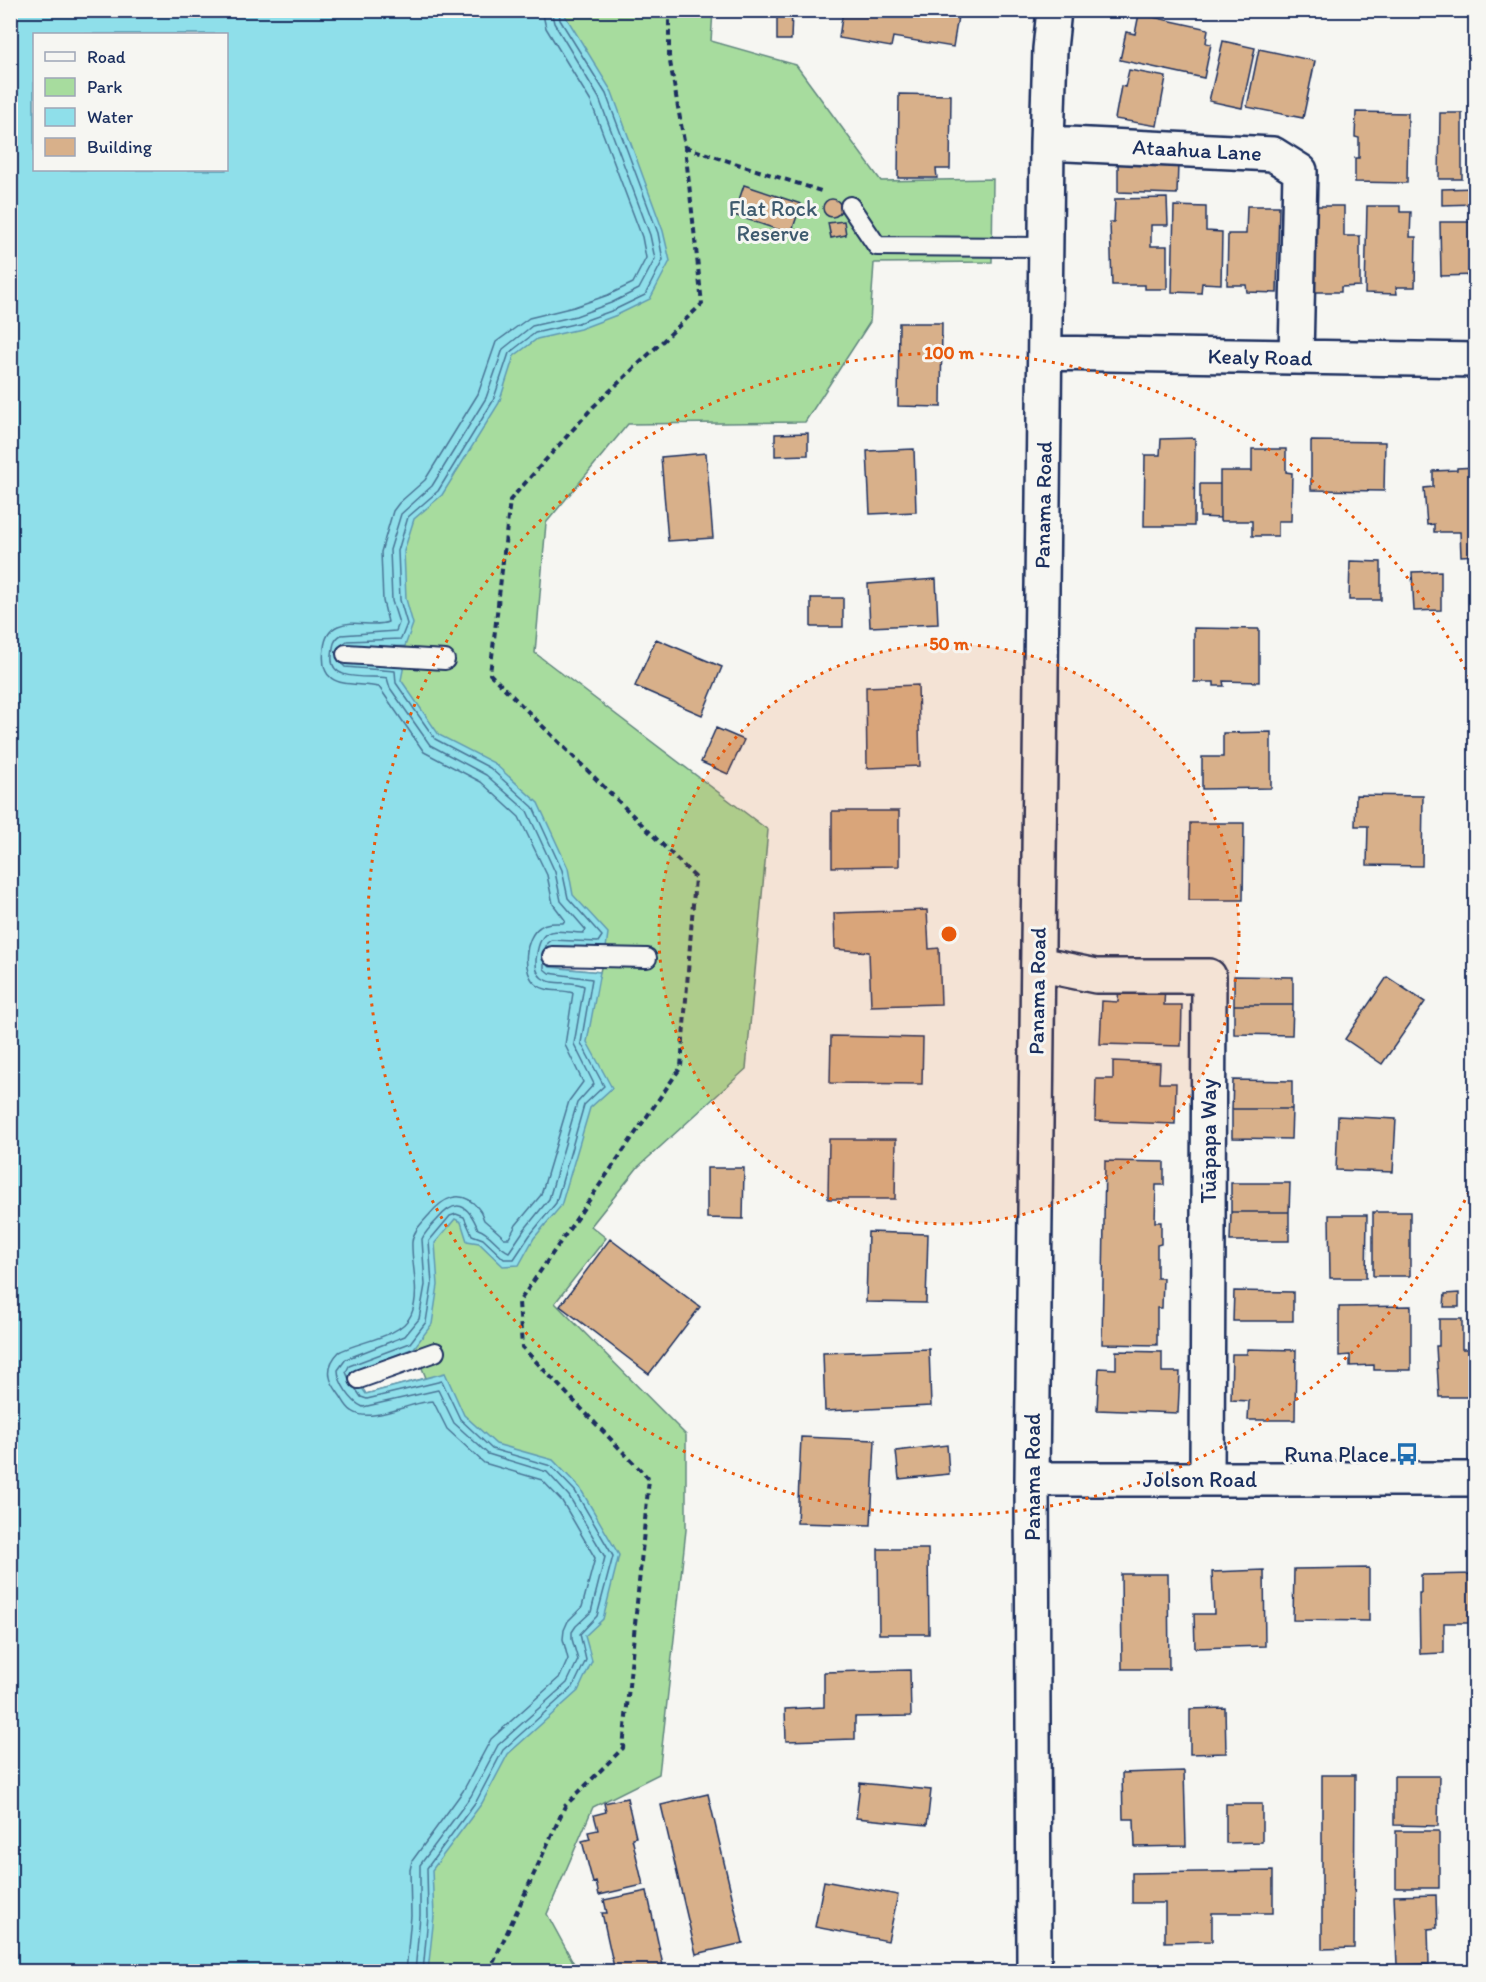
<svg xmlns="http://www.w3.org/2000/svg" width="1486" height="1982" viewBox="0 0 1486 1982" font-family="Itim,sans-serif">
	<rect width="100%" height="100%" fill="#f6f6f2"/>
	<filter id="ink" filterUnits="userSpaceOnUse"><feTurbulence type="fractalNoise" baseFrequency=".0167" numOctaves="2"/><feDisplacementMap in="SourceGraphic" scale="12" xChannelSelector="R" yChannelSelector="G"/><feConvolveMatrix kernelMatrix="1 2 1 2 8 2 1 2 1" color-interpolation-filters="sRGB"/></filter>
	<g filter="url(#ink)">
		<path fill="#a7dc9e" stroke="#61867e" stroke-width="1.5" fill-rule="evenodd" d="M11,11h702l-2,30 85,24 85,116 112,-2 -1,83 -118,1 -4,59 -65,100 -177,2 -82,99 -11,130 233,177 -22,239 -108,98 -47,59 15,12 -51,65 131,132v95l-27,244 -66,33 -46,107 31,57 -567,1zM34,34h192v136h-192zM404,646v19l-57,-18zM551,946l55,2 -6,24 -50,-5zM414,1348l12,30 -60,16 -15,-22z"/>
		<path fill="#8fdfea" stroke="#6199b2" stroke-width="1.5" fill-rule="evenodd" d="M11,11h553l2,6 46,75 51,139 7,30 -20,38 -33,16 -37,14 -43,10 -23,17 -15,47 -57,92 -28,24 -10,32 2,48 7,25 -8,22 -58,1 57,18 -3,15 38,55 55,28 44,40 30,65 5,27 35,38 -2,15 -54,-2 -2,21 50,5 -13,70 25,46 -22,20 -29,98 -27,32 -15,27 -16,1 -24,-23 -12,-2 -6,-19 -6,-3 -20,24 3,42 -6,39 -18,24 -63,24 15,22 79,-21 19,42 32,29 57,16 27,28 39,67 -16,64 -18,17 7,25 -14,30 -70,63 -26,49 -50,67 2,46 -6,55 -417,1zM34,34h192v136h-192z"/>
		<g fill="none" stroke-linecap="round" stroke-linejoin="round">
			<path stroke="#497596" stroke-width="1.5" d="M341,645l6,-4 54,-2 6,-15 -7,-24 -2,-49 10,-34 30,-26 55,-90 16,-48 26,-20 43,-10 36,-13 31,-15 18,-35 -5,-27 -52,-139 -46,-74 -1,-10
				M339,661l6,6 50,4 1,12 39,56 55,29 43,39 29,63 6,28 34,38 -4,6 -47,-2 -4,3 -2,6
				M349,1379l-3,-7 3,-6 61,-23 16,-21 6,-37 -3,-44 21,-25 6,-2 8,3 8,18 11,4 21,20h10l16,-24 26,-32 28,-98 20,-19 -23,-43 11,-64 -43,-6 -5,-4v-7
				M355,1388l6,9 6,2 75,-18 18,38 32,30 59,17 24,25 38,65 -16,60 -17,18 6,26 -13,27 -70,63 -26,50 -50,68 1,48 -5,56
				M406,1972l5,-56 -1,-46 2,-9 51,-70 28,-52 69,-62 8,-18 -5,-20 1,-9 4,-9 14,-14 13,-49 -33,-57 -20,-21 -58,-17 -37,-34 -14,-28c-22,0 -62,24 -81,10 -5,-3 -8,-9 -11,-14 -4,-6 -10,-13 -11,-20 -2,-10 2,-18 9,-25 21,-11 62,-15 72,-37 10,-23 0,-49 1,-73 1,-11 10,-19 17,-27 13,-16 32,-28 49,-7 4,4 4,8 6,12 2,2 16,13 20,18h5l7,-13 25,-30 28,-94 14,-19 -18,-37 8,-52c-11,-4 -26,0 -36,-8 -16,-11 -13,-48 3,-58 7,-5 15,-4 23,-4l2,-3 -12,-16 -6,-29 -28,-58 -38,-35 -57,-30 -45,-65c-29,-6 -61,5 -55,-39 1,-10 5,-18 14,-22 16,-7 35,2 50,-4l-5,-21 -2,-49 12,-41 6,-8 26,-23 53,-86 18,-52 33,-24 45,-11 34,-12 25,-12 13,-25 -4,-21 -51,-135 -45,-74 -4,-18
				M415,1972l5,-56v-51l51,-69 27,-51 69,-62 11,-23 -6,-21v-7l4,-6 15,-14 14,-55 -36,-61 -22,-24 -59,-18 -34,-31 -16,-33 -75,17c-12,-5 -25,-25 -25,-37l8,-11 59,-23 14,-17 6,-34 -3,-46c3,-7 9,-13 15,-19 19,-23 31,-16 41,9 13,4 19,18 31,23l15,-22 25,-31 28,-96 17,-19 -20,-40 10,-58c-12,-6 -32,0 -42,-8 -6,-5 -6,-11 -6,-18 4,-37 17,-28 47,-27l3,-3 -25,-29 -6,-29 -28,-61 -41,-36 -56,-30 -40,-57 -3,-10c-18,-3 -58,5 -55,-22 1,-10 1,-16 9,-21l55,-4 3,-8 -7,-22 -2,-51 11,-36 31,-28 54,-88 17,-49 29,-23 44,-10 35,-13 28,-14 16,-30 -5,-24 -51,-137 -45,-75 -3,-13"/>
		</g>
		<path fill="#d8b08a" stroke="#1b2f5e" stroke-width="1.5" d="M777,10h15l-1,30h-14z
			M843,10l33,1 83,-1 -6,37 -60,-10 -2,10 -52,-9z
			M1139,14l69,15 -2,14 5,1 -7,34 -84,-18 6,-28 9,2z
			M1223,41l32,7 -13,60 -33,-7z
			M1259,49l56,12 -12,57 -56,-11z
			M1129,70l37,7 -9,49 -42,-7 6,-33 4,1z
			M899,94l52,1 -1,74h-14l1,9h-39z
			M1356,112l52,1 -1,70 -52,-1v-24h4v-20l-4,-1z
			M1440,113h22v66h-23z
			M1118,162l60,1 -1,31 -59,-2z
			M744,185l57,19 -10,30 -57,-19z
			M1476,188v16l-34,1v-16z
			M1167,198l1,27h-17v21h16v43h-22v-4h-33l-2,-63h4l1,-23z
			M823 208a9 9 0 1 1 18 0a9 9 0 1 1-18 0Z
			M1174,206l32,1v24l16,1 -1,52 -19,-1 -1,10 -29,-1z
			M1247,206h32l-2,87 -30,-1 -1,-7h-19l1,-51h18z
			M1311,206h33v30h16v50l-19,1v5h-31z
			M1367,206h33v6h11l-1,25h6l-1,50h-19l1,7 -32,-1z
			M844,221l2,14 -15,3 -3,-15z
			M1440,222h36v53l-35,1z
			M899,323h43l-1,84 -43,-1z
			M808,433v22l-33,1v-22z
			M1195,438l-1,88h-50l1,-71h15l1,-16z
			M1311,441l74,1 -1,49 -73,-1z
			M914,449l2,63 -46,2 -3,-63z
			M1252,449h34v23l6,1 -1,48h-13v15h-26v-15h-32v-50h32z
			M706,453l7,85 -45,3 -7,-84z
			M1476,467v88l-15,1 -1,-24h-26v-8l-7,1 -3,-37 9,-1v-16l24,-1v-2z
			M1200,484h20v34l-20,-1z
			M1350,561l31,1v38h-32z
			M1441,571v39l-27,1 -2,-39z
			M936,579l2,45 -68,3 -2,-43z
			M811,598h32v29h-32z
			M1194,628l65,1v53l-36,-1 1,5h-10v-4h-20z
			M656,639l66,28 -20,48 -67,-29z
			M918,685l2,81 -53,2 -1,-81z
			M716,728l28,12 -16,34 -27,-12z
			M1271,732v56l-69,1v-32h21v-24z
			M1356,795l67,1 -1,70 -55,-1 1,-39h-13z
			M832,811h67v55l-67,1z
			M1190,823h54l-1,77h-54z
			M927,910l2,39 10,-1 2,56 -70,2 -2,-54 -34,-3 -1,-36z
			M1234,976l59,1v28h-59z
			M1387,977l38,25 -43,62 -37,-25z
			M1119,984l46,2 -1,19h18l-1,41 -81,-2 2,-43 16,1z
			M1234,1005h59l-1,30 -58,-1z
			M831,1036l92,2 -1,46 -92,-1z
			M1113,1061l47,2 -1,20h17l-1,41 -80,-3 1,-42h17z
			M1233,1080l59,1v28h-60z
			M1232,1109h60l-1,30 -59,-1z
			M1338,1116l58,3 -3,53 -57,-2z
			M829,1139h67l-1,60h-67z
			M1105,1161l59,1v23h-8l-1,37h6v22l-4,1v33h6l-1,30h-5v37l-55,-1z
			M707,1168h37l-1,51 -36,-1z
			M1231,1183h59l-1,29h-58z
			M1231,1212h58v29h-59z
			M1373,1212h37v64h-37z
			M1329,1215h38l-1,63h-36z
			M868,1232l60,2 -2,69 -60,-1z
			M610,1239l90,68 -51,67 -89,-68z
			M1234,1291l59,1v29h-60z
			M1459,1293v14h-15l1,-13z
			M1411,1306v64h-37v-5l-24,1v-11l-11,1v-49z
			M1439,1319h23v30h14v48h-37l-3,-51h3z
			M929,1349l2,57 -106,5 -2,-58z
			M1247,1349l49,1 -1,70h-47l1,-19 -18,-1 1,-46h15z
			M1116,1351l46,1v20h18l-2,41 -81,-3 2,-42 17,1z
			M801,1437l74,3 -4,85 -74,-2z
			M947,1445l2,29 -50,5 -3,-28z
			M878,1549h50l1,85h-50z
			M1369,1568v53l-76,-1 1,-51z
			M1264,1570l1,76 -70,2 -1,-34h20l-2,-42z
			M1121,1574h47l1,95h-47z
			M1476,1574v49h-32v30l-24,1 -1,-61h2v-18z
			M910,1670l1,46 -56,1v22l-69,2 -1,-32 39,-2v-35z
			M1225,1708l1,45 -36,1v-45z
			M1184,1771l2,75 -51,1 -1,-28h-11l-1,-46z
			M1322,1775h33l-1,173 -32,1z
			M1394,1776h45l-1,50 -44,-1z
			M860,1783l71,7 -4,35 -71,-7z
			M708,1794l35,149 -47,11 -35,-149z
			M627,1798l9,39 -4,1 11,47 -44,10 -3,-13 -3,1 -11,-42 8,-2 -2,-7 10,-2 -4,-15 12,-3 -2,-9z
			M1226,1804h36v38l-36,1z
			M1396,1831h43v57h-43z
			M1273,1871v42h-61v28l-47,1v-39h-33v-30z
			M824,1881l74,14 -10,46 -73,-14z
			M647,1891l17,79 -49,2 -13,-59h5l-3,-13z
			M1436,1895l1,33 -9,1 1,35 -32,1 -3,-69z"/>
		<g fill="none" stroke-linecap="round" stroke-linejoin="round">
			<g stroke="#1b2f5e" stroke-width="22">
				<path id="lane" d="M850,206l27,40 168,1
					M346,654l99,6
					M552,956l95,2
					M359,1379l76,-27"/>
			</g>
			<g stroke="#1b2f5e" stroke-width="38">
				<path id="street" d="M1047,143l226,11 27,17 -4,186
					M1045,353l431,7
					M1038,964l58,12h113l-2,503
					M1032,1479h444
					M1035,1972l-1,-11 -2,-482 15,-1336 3,-94 4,-39"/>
			</g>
			<path stroke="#1b2f5e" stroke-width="4" stroke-dasharray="6 4.5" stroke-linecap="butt" d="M685,147l139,45
				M489,1972l76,-166 58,-58 26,-269 -127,-132 -3,-45 162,-235 14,-190 -205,-203 20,-174 83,-93 109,-103 -17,-157 -16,-91v-46"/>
			<use href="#lane" stroke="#f6f6f2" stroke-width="18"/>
			<use href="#street" stroke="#f6f6f2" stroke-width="33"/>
		</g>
	</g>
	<circle cx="949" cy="934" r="290" fill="#e8590c" fill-opacity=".12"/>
	<g fill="none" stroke="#e8590c" stroke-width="3" stroke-dasharray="3 6">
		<circle cx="949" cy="934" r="290"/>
		<path d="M1473 1184A581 581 0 1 1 1473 684"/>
	</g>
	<defs>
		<g id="bus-bare" transform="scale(1.8)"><path d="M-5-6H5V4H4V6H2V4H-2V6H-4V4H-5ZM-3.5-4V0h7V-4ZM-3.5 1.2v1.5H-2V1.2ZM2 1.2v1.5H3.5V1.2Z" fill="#1f6fb2" stroke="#f6f6f2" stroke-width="2.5" paint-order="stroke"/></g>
	</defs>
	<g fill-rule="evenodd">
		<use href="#bus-bare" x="1407" y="1454"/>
	</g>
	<g text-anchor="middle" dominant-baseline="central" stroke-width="6" stroke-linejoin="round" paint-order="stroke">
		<g font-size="22" fill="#1b2f5e" stroke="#f6f6f2">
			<text transform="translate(1197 150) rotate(3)">Ataahua Lane</text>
			<text transform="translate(1260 357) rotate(1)">Kealy Road</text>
			<text transform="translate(1043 505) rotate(-89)">Panama Road</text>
			<text transform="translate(1037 991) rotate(-89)">Panama Road</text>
			<text transform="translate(1208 1141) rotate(-90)">Tūāpapa Way</text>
			<text transform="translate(1032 1477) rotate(-90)">Panama Road</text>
			<text x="1200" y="1479">Jolson Road</text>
		</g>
		<g font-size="22" fill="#3e5a6e" stroke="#f6f6f2">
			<text x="773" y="208">Flat Rock<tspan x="773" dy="25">Reserve</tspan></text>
		</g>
		<g font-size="22" fill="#1b2f5e" stroke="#f6f6f2" text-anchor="end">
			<text x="1389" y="1454">Runa Place</text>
		</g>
	</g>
	<circle cx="949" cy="934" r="9" fill="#e8590c" stroke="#f6f6f2" stroke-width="3"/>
	<g font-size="18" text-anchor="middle" font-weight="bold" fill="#e8590c" stroke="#f6f6f2" stroke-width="6" stroke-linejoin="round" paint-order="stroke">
		<text x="949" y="359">100 m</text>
		<text x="949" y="650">50 m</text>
	</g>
	<rect width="1486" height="1982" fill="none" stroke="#f6f6f2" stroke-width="36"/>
	<rect x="18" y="18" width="1450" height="1946" fill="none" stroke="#1b2f5e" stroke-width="2" filter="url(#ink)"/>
	<rect x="33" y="33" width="195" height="138" fill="#f6f6f2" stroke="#9ea6b7" stroke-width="1.5"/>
	<rect x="45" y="52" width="30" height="9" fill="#f6f6f2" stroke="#9ea6b7" stroke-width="1.5"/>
	<text x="87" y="63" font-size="18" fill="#1b2f5e">Road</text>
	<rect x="45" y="78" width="30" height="18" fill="#a7dc9e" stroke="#9ea6b7" stroke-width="1.5"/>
	<text x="87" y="93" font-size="18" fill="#1b2f5e">Park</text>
	<rect x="45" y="108" width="30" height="18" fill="#8fdfea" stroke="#9ea6b7" stroke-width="1.5"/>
	<text x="87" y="123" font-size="18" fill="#1b2f5e">Water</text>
	<rect x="45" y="138" width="30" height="18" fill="#d8b08a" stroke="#9ea6b7" stroke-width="1.5"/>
	<text x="87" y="153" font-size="18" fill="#1b2f5e">Building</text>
</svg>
